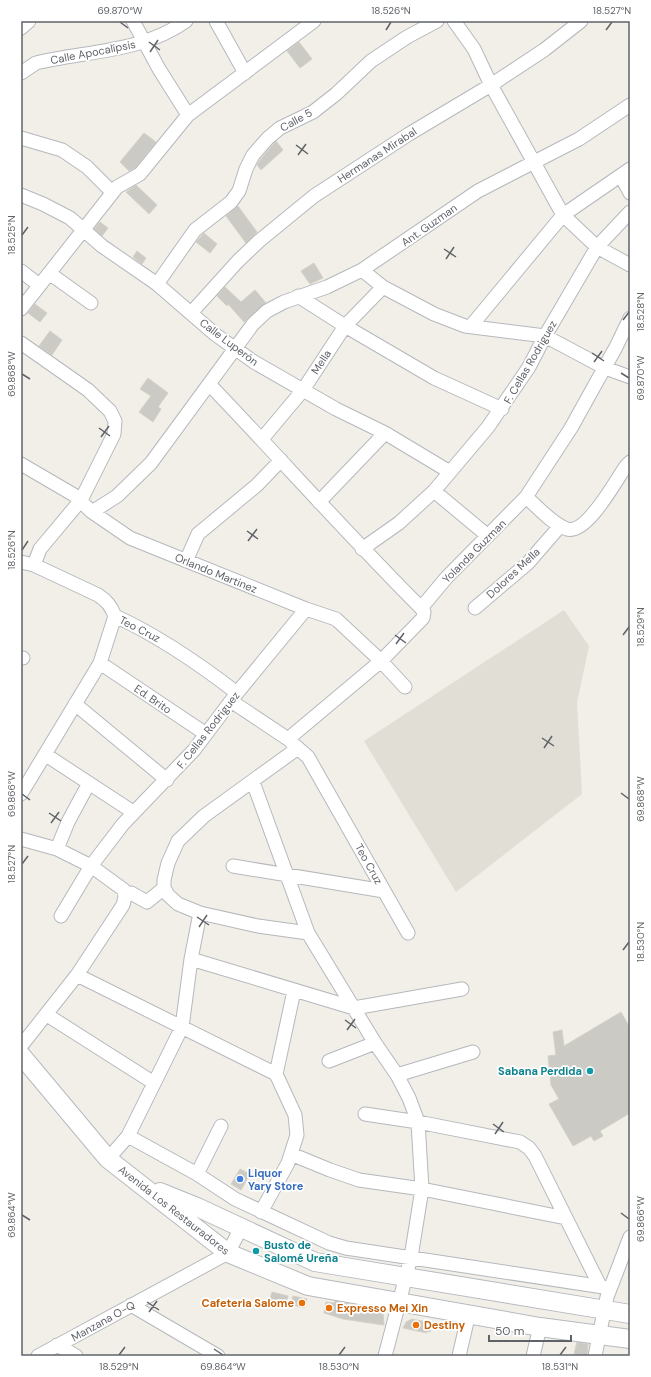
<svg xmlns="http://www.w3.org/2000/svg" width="651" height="1377" viewBox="0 0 651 1377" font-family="'DM Sans',sans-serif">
	<rect width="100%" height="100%" fill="#f1efe8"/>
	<path fill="#e1ded6" d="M564,610l25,36 -12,57 5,91 -126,98 -92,-151z"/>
	<path fill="#cccac5" stroke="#d6d1c6" d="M299,42l13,17 -12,9 -13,-17z
		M144,133l12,9 -21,26 -6,3 -9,-9z
		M276,141l7,9 -22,20 -4,-5 3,-5z
		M136,185l21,20 -8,9 -23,-22z
		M238,206l19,26 -11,11 -20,-27z
		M100,222l8,6 -6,8 -8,-7z
		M204,233l13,11 -7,9 -14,-11z
		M137,251l9,7 -4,6 -9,-7z
		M314,263l9,15 -13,6 -9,-13z
		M225,287l16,15 14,-12 11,13 -22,19 -16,-18 -1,2 -10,-10z
		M35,304l12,9 -7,9 -12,-9z
		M50,331l12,9 -10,15 -13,-9z
		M148,378l20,15 -10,14 3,2 -8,13 -14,-10 12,-16 -11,-7z
		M621,1012l9,16v85l-30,18 3,5 -9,5 -3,-5 -18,10 -24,-42 10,-5 -8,-14 -3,-29 8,-1 -3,-23 9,-2 2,16z
		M240,1169l10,5 -9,16 -10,-6z
		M272,1292l16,4 -3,11 -16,-5z
		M293,1296l14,3 -3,9 -14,-4z
		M335,1301l43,9 5,3 1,12 -41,-6 -19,-6 2,-11 8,1z
		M412,1319l20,4 -2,9 -3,-1v2l-24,-5 3,-6z
		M577,1342l11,2 -1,12 -13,-2z"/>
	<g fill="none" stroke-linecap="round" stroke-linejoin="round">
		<g stroke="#b5b8bc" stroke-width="15">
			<path id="street" d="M133,21l26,48 29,46
				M216,21l29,52
				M454,21l20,28 17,36 72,130 34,32 33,18
				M21,28l8,-7
				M21,73l15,-10c50,-12 107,-11 150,-42
				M21,138l41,12 25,17 25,25
				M621,176l9,17
				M21,195l22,9 27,14 32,28 55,38 59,51 38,27 82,47 49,24 65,39
				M362,270l21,17 51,27 31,12 80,10 60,32 25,9
				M21,271l18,14
				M49,273l42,30
				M157,284l38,-54 36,-28 8,-11 7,-22 7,-14 15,-17 12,-10 33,-16 23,-18 35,-33 36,-24 30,-16
				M298,296l47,30 89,52 68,31
				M21,309l96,-122 23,-13 48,-59 126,-94
				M191,313l47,-52 21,-20 55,-45 95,-62 82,-49 53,-35 37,-29
				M471,326l92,-111 67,-46
				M21,343l67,47 22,21 5,10 -1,13 -33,66 -41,49 -6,16
				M209,384c71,74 139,151 212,224l3,4 -1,6 -42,43 -93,78 -57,-38
				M262,439l41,-49 42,-64 38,-39
				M21,464l53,31 18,17 38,26 176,71 30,10 45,42 24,26
				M434,491l54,45
				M526,497c12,10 26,27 41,32 20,6 49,-49 59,-63l4,-4
				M319,502l66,-69
				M92,512l25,-16 34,-33 102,-139 14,-13 17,-9 43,-15 35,-17 116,-79 101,-52 51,-34
				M362,549l37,-26 35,-32 54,-64 41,-60 16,-31 52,-89 33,-35
				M186,561l12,-27 59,-49 24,-25
				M21,562l13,3 64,30c9,6 13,11 17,21 44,20 83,47 122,77
				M421,608l26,-31 79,-80 45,-69 45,-81 14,-29
				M475,608l53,-45 32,-37
				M21,658h2
				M100,663l106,71
				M75,704l92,76
				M292,743l16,14 100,176
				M298,748l-94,68 -26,25 -10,22 -4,17v8l4,7 10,9 22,9 58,13 50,7
				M46,755l87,57
				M253,782l55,151 67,110 22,32 12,23 9,24 4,67 -11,68 -26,99
				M21,794l79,-131 15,-47
				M21,839l36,10 34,17 33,24 1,7 -2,8 -46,70 -56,71
				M57,849l11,-27 21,-39
				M233,866l151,25
				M125,897l6,-4 16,9 17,-14
				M61,916l30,-50 32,-42 71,-74 43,-57 69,-84
				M191,959l163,49 108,-19
				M77,975l199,99
				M47,1015l107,68
				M329,1061l46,-18
				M397,1075l76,-23
				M365,1114l53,8 102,20 9,6 6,8 65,130
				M128,1136l69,38 38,25 94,44 17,5 264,40
				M291,1154l39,16 29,10 63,9 144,29
				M108,1159l20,-23 54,-109 9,-68 9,-46
				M197,1174l24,-48
				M261,1212l27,-49 9,-28 -2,-20 -19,-41 18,-83
				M131,1305l87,51
				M57,1345l19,11
				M38,1356l190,-103 13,-25
				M459,1356l10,-43
				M533,1356l7,-29
				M595,1356l12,-59 23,-60"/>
		</g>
		<g stroke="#b6babf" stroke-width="20">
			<path id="secondary" d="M21,1055l87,104 120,94 80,33 232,41 90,12
				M160,1192l37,15 118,55 315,52"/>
		</g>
		<use href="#street" stroke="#fff" stroke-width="13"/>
		<use href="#secondary" stroke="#fff" stroke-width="18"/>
	</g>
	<path fill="none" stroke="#5f6368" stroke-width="1.5" d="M120,22l8,6M386,30l5,-8M606,30l6,-8M149,42l11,8M150,52l8,-12M296,145l12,9M298,155l8,-11M22,235l6,-8M444,249l12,8M446,259l8,-12M623,320l6,-8M592,353l12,8M594,362l8,-11M621,373l8,5M22,374l8,5M99,428l11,8M101,437l8,-11M247,531l11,8M248,541l9,-12M22,550l6,-9M395,635l11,8M623,635l6,-8M396,644l8,-11M542,738l12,8M544,748l8,-12M621,793l8,6M22,794l8,6M49,813l12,8M51,823l8,-11M22,864l6,-8M197,917l12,8M199,927l8,-12M623,950l6,-8M345,1020l11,8M347,1030l8,-11M493,1124l11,8M495,1134l8,-12M621,1213l8,6M22,1215l8,5M147,1302l12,8M149,1312l8,-11M214,1349l9,6M119,1355l6,-8M339,1355l6,-8M560,1355l6,-8"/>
	<g fill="#0f9aa8" stroke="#fff" stroke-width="1.5">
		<circle cx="590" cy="1071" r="4"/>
		<circle cx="256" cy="1251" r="4"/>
	</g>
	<circle fill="#3f7fe0" stroke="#fff" stroke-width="1.5" cx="240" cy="1179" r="4"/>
	<g fill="#e8710a" stroke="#fff" stroke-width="1.5">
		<circle cx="302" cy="1303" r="4"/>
		<circle cx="329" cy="1308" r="4"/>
		<circle cx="416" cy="1325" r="4"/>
	</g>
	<g text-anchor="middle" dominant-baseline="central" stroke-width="3.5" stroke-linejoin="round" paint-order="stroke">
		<g font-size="11" fill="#5f6368" stroke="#fff">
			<text transform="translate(93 52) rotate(-11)">Calle Apocalípsis</text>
			<text transform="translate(296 120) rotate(-29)">Calle 5</text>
			<text transform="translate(377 155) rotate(-33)">Hermanas Mirabal</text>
			<text transform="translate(429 225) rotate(-35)">Ant. Guzman</text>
			<text transform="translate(229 342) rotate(37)">Calle Luperón</text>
			<text transform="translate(321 362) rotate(-56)">Mella</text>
			<text transform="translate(530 362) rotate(-60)">F. Cellas Rodriguez</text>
			<text transform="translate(474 551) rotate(-45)">Yolanda Guzman</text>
			<text transform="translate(216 573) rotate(22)">Orlando Martinez</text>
			<text transform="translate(513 573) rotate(-43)">Dolores Mella</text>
			<text transform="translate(140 629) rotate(27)">Teo Cruz</text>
			<text transform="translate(153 699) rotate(34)">Ed. Brito</text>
			<text transform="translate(208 730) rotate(-52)">F. Cellas Rodriguez</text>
			<text transform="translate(369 864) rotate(61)">Teo Cruz</text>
			<text transform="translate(174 1210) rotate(38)">Avenida Los Restauradores</text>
			<text transform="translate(103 1321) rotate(-29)">Manzana O-Q</text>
		</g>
		<g font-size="11" font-weight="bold" fill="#0d838f" stroke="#fff" text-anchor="end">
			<text x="582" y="1071">Sabana Perdida</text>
			<text x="264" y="1245" text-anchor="start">Busto de<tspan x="264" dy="13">Salomé Ureña</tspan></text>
		</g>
		<g font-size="11" font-weight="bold" fill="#366cbe" stroke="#fff" text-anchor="start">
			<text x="248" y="1173">Liquor<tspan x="248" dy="13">Yary Store</tspan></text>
		</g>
		<g font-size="11" font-weight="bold" fill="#c56008" stroke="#fff" text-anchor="start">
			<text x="294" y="1303" text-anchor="end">Cafeteria Salome</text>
			<text x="337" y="1308">Expresso Mei Xin</text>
			<text x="424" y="1325">Destiny</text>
		</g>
	</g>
	<rect width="651" height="1377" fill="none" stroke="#ffffff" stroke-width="44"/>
	<path d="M489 1335v6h82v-6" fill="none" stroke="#5f6368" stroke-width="2"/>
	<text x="495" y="1335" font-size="12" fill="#5f6368" stroke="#ffffff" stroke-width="3" paint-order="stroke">50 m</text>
	<rect x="22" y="22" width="607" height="1333" fill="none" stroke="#5f6368" stroke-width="1.5"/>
	<g font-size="10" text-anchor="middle" fill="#5f6368">
		<text x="120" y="14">69.870°W</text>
		<text x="391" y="14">18.526°N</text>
		<text x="612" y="14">18.527°N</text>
		<text transform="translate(11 235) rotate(-90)" y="4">18.525°N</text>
		<text transform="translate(640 312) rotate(-90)" y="4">18.528°N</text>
		<text transform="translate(11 374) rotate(-90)" y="4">69.868°W</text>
		<text transform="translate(640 378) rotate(-90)" y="4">69.870°W</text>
		<text transform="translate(11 550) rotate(-90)" y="4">18.526°N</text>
		<text transform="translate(640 627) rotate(-90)" y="4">18.529°N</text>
		<text transform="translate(11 794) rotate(-90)" y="4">69.866°W</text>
		<text transform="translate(640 799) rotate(-90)" y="4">69.868°W</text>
		<text transform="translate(11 864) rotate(-90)" y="4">18.527°N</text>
		<text transform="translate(640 942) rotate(-90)" y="4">18.530°N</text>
		<text transform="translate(11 1215) rotate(-90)" y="4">69.864°W</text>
		<text transform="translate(640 1219) rotate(-90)" y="4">69.866°W</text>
		<text x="119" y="1370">18.529°N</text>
		<text x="223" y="1370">69.864°W</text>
		<text x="339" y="1370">18.530°N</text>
		<text x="560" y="1370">18.531°N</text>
	</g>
</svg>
